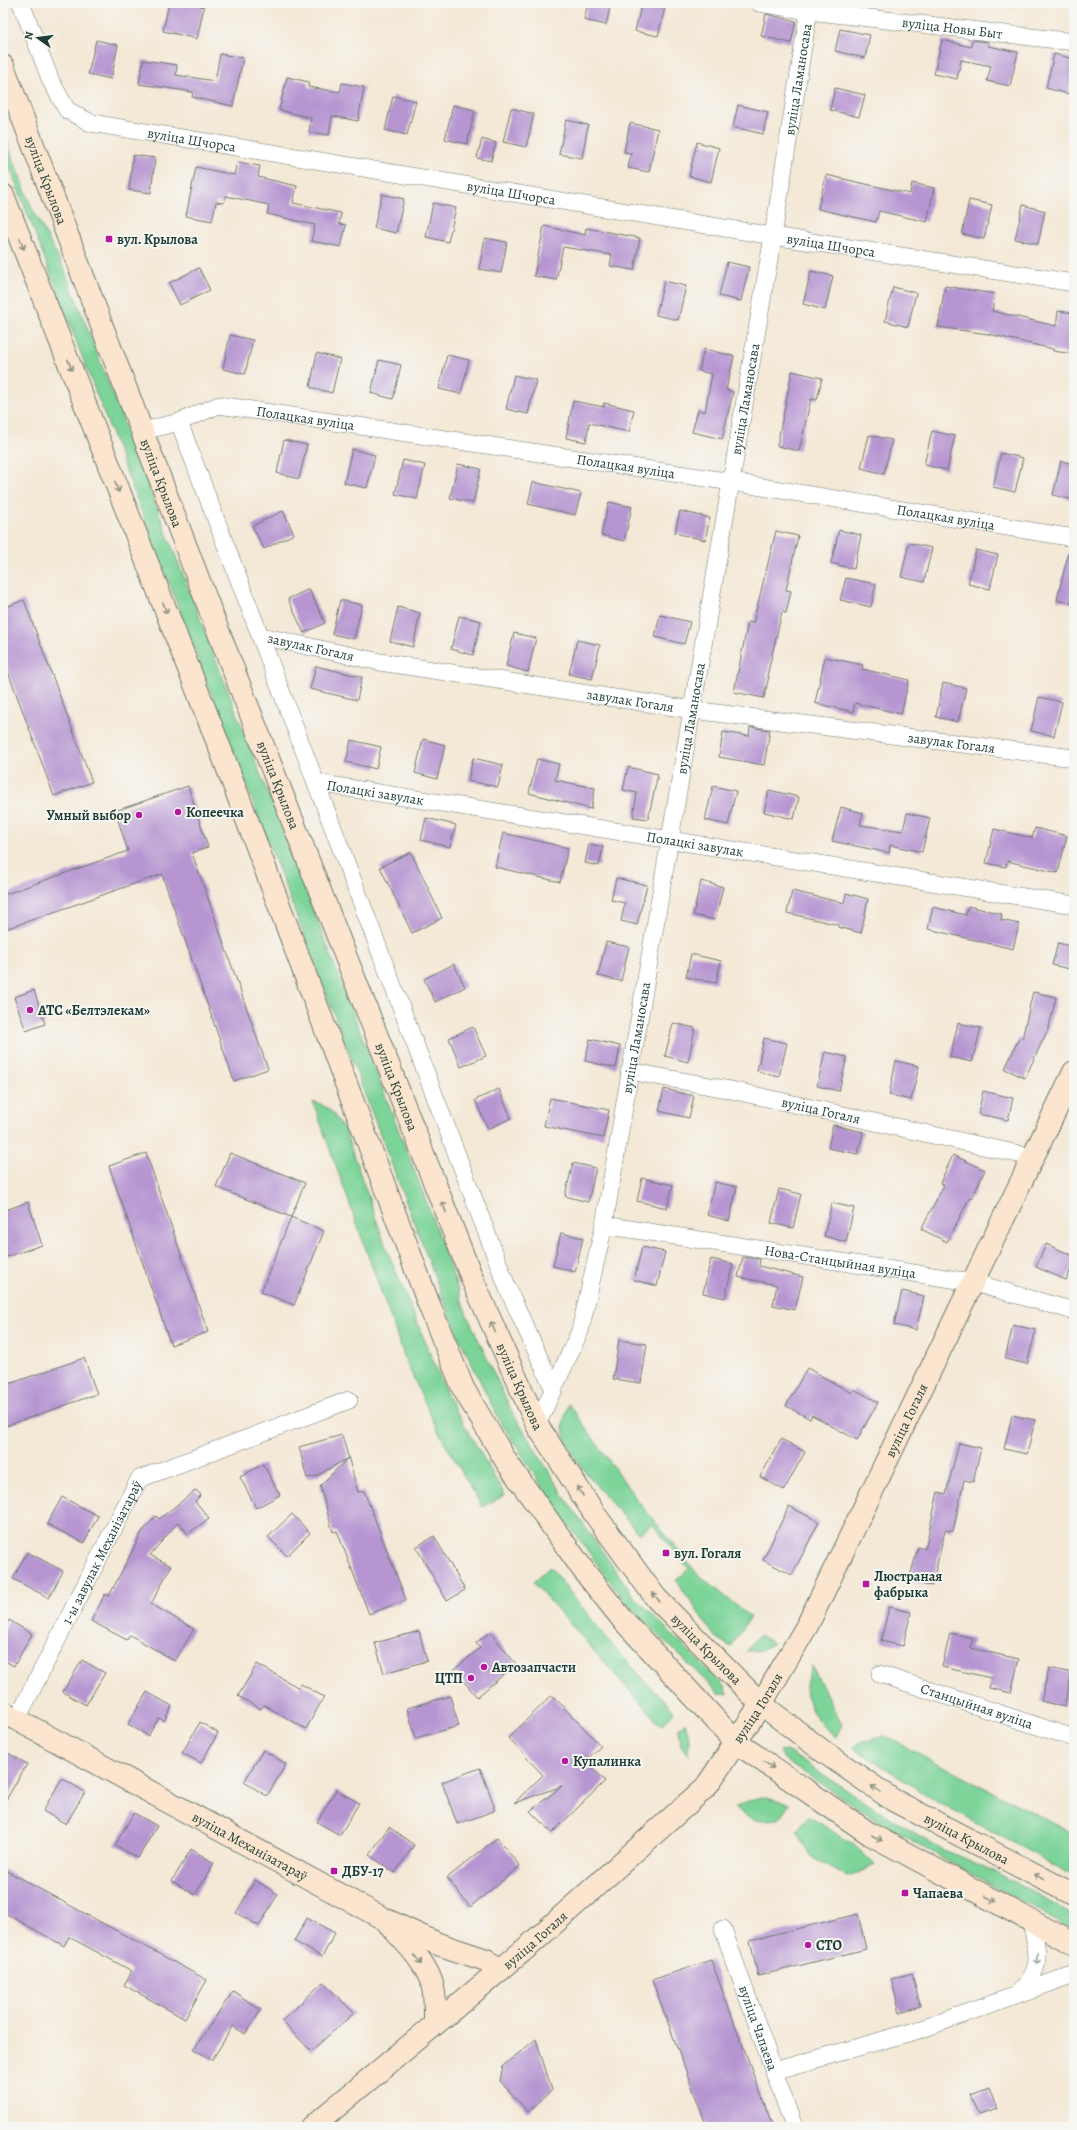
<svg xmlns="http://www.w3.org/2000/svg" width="1077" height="2130" viewBox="0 0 1077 2130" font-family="Alegreya,serif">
	<rect width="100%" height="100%" fill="#f6f6f2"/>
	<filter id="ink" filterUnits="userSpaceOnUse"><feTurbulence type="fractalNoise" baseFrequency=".025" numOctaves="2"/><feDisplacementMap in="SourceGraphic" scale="8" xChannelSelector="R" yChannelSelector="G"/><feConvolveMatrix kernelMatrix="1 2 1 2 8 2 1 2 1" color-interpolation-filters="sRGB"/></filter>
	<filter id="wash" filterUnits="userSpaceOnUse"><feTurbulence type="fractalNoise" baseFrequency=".012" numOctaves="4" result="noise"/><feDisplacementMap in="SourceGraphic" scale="16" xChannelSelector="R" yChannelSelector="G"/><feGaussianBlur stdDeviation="0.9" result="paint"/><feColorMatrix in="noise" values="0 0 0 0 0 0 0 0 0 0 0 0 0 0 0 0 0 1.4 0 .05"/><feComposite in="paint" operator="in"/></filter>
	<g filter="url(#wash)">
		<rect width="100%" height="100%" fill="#f4e8d6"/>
		<path fill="#7dd499" stroke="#4e8866" d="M3,132l29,76 33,63 363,935 39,109 45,97 55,89 66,94 91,91 3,9 -8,-1 -93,-91 -70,-95 -59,-92 -43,-89 -451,-1177z
			M313,1102l8,2 11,8 13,19 42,119 61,147 57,98 -23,12 -45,-78 -30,-65z
			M569,1404l68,96 59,72 54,45 -19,30 -16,-10 -39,-57 13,-11 -37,-45 -13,10c-20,-24 -77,-79 -76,-109 1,-7 4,-15 6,-21z
			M550,1567l60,76 64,69 -13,14 -128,-144z
			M759,1635l14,8 -12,7 -15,1z
			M812,1666l30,59 -6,12c-17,-13 -29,-27 -30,-50 0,-6 4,-15 6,-21z
			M685,1722l4,16 -1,17c-8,-9 -9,-14 -10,-25z
			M885,1736l189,98v42l-141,-77 -79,-51 4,-5z
			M787,1751l101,66 54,32 55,24 77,41v17l-192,-107 -98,-65 -4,-7z
			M762,1797l28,7 -11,15c-20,2 -28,2 -44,-11l15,-8z
			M808,1816l45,28 22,21 -26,12 -40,-22 -12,-23z"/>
		<g id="blocks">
			<path fill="#b695d1" d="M169,3h19l16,4 -7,32 -34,-8z
				M588,3h23l-5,22 -22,-5z
				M642,3h24l-8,33 -23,-5z
				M766,14l30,7 -5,22 -30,-7z
				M840,29l30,6 -5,23 -30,-7z
				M96,40l22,5 -7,34 -23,-5z
				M942,40l29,7 1,-7 16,2v4l30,6 -8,34 -23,-5 4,-15 -30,-6 -4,19 -23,-5z
				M220,54l23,4 -10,48 -41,-9 1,-5 -54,-8 4,-24 34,5 -1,10 39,6z
				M1054,54l20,5v10l-6,25 -22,-6z
				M287,77l22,5 -1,5 32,5 2,-9 22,4 -6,34 -26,-5 -3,19 -20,-3 2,-14 -32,-8z
				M835,88l30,7 -6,22 -29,-7z
				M393,96l23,5 -9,34 -22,-5z
				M453,105l22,5 -8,34 -22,-5z
				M738,105l30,7 -5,22 -30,-7z
				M511,108l23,6 -8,33 -23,-5z
				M566,120l22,5 -6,33 -23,-4z
				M630,123l28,6 -9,43 -21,-4 3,-15 -7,-1z
				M482,139l14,4 -5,18 -14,-3z
				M697,142l22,6 -8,34 -22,-6z
				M133,155l22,3 -4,35 -22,-3z
				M237,162l23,4 -2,11 39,9 -4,17 48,10 -2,11 7,1 -5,22 -30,-6 4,-16 -48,-11 2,-9 -43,-9 -2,7 -8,-1 -4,19 -26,-5 10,-49 38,8z
				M826,175l84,19 2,-11 22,5 -7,34 -48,-11 -3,11 -58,-13z
				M382,194l22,5 -8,34 -22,-5z
				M969,200l23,5 -8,34 -22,-5z
				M433,203l23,5 -8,34 -22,-5z
				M1023,205l22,6 -7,33 -23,-5z
				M544,226l41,9 1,-7 54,10 -6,32 -24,-4 2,-11 -49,-8 -7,33 -22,-4z
				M485,238l22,4 -6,31 -22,-4z
				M727,262l22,5 -8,34 -22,-5z
				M199,268l11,22 -30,15 -11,-22z
				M811,271l22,5 -8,34 -22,-6z
				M664,281l22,5 -8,34 -22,-5z
				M945,286l50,8 -3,17 64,15 2,-15 16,2v41l-21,-3v-2l-65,-15 -50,-7z
				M893,287l23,6 -8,34 -23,-6z
				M230,335l23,5 -8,34 -22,-5z
				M704,349l30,7 -8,34 7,2 -11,47 -30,-7 6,-22 7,2 7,-38 -13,-3z
				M317,353l23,6 -8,34 -22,-6z
				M447,355l22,5 -8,34 -22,-5z
				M379,360l22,5 -8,34 -22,-6z
				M792,371l30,7 -5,22 -6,-1 -12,52 -22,-5z
				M514,375l22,5 -8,34 -22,-5z
				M573,401l31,6v-4l30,7 -5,22 -40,-9 -3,19 -20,-4z
				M932,431l23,5 -8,34 -23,-5z
				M869,435l23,5 -8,34 -23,-6z
				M284,440l23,5 -8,34 -22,-6z
				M352,449l23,6 -8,33 -23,-5z
				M1001,453l22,5 -8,34 -22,-5z
				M403,460l22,5 -8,34 -22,-5z
				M1061,461l13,3v36l-21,-5z
				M458,464l23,5 -8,34 -23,-5z
				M533,482l48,11 -6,22 -47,-11z
				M609,502l23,5 -8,34 -23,-6z
				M283,511l11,23 -30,15 -12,-23z
				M680,511l30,7 -5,22 -30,-7z
				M839,530l22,5 -7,34 -23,-6z
				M776,531l22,5 -12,54 5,1 -5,22 -4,-1 -15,64h2l-5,22 -30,-6 14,-70 5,1z
				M909,543l23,5 -8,34 -23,-5z
				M976,550l22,5 -8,34 -22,-5z
				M1068,554l6,1v49l-17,-4z
				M846,578l30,6 -5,23 -31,-7z
				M309,589l16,34 -21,10 -16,-34z
				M24,600l68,182 -38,14 -51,-138v-50z
				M340,600l22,5 -8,34 -22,-5z
				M398,607l22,6 -7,34 -23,-6z
				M660,615l30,7 -6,22 -29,-7z
				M459,616l22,5 -8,34 -22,-6z
				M514,633l22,5 -8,34 -22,-6z
				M577,640l23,5 -8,34 -23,-5z
				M825,657l38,8 -1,4 47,11 -8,34 -46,-11 -2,9 -38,-9z
				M316,666l46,11 -5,23 -47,-11z
				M943,683l23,5 -8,34 -22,-5z
				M1039,697l23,5 -8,34 -23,-5z
				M750,727l20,3 -6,35 -45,-8 4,-25 26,4z
				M423,739l22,6 -8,34 -22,-6z
				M351,740l30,7 -5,22 -30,-7z
				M473,758l30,7 -5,22 -30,-6z
				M537,759l22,5 -4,16 40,8 -4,21 -62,-16z
				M628,767l30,7 -10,45 -15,-2 4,-24 -14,-3z
				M188,786l20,61 -16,6 76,216 -34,12 -72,-207 -159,56v-35l125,-44 -13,-40z
				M713,786l23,5 -8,34 -23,-5z
				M769,790l30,7 -5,22 -30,-7z
				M841,807l22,6 -3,12 43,6 4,-18 23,5 -8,34 -32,-7 -1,8 -57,-12z
				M426,818l30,7 -6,22 -29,-7z
				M1035,828l32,8 -9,37 -51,-12 -1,6 -20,-4 8,-34 38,9z
				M503,833l65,15 -8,34 -65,-15z
				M589,844l14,3 -4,19 -14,-3z
				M411,852l31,66 -30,15 -32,-66z
				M616,878l31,7 -10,40 -16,-4 4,-18 -14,-3z
				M701,881l22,6 -8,33 -22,-5z
				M792,891l52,12 2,-10 22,6 -7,34 -23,-6 1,-2 -52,-12z
				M968,906l34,8 -1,6 18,4 -6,25 -85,-20 5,-22 33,8z
				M606,942l23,5 -8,34 -23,-5z
				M1058,943l16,4v23l-22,-5z
				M691,954l30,7 -5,22 -30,-6z
				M454,964l11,23 -30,15 -11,-23z
				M34,990l11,34 -19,7 -12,-34z
				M1033,992l23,5 -7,30 -24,51 -20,-9 14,-31 3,1z
				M673,1023l22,5 -7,34 -23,-6z
				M958,1023l23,5 -9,34 -22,-5z
				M473,1027l13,29 -25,11 -12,-29z
				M764,1038l23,5 -8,34 -22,-6z
				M590,1039l30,7 -4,22 -31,-7z
				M825,1052l22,5 -8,34 -22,-5z
				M896,1061l23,5 -8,34 -22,-5z
				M499,1089l12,29 -23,11 -13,-29z
				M664,1089l30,7 -5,22 -30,-7z
				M983,1091l30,7 -5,22 -30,-6z
				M550,1098l59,12 -6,28 -59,-12z
				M833,1125l30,7 -5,22 -30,-6z
				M146,1153l62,179 -37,13 -62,-179z
				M230,1153l75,30 -14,34 -75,-30z
				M953,1155l32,15 -13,28 -2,-1 -23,45 -26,-13 23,-44 -4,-2z
				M573,1163l23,5 -8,34 -23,-6z
				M642,1178l31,7 -6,23 -30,-7z
				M715,1182l22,5 -8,34 -22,-6z
				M779,1189l22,5 -8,34 -22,-5z
				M28,1202l14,43 -39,13v-47z
				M832,1203l22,5 -8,34 -22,-6z
				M291,1217l33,14 -30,74 -33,-13z
				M561,1233l22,5 -8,34 -22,-6z
				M1046,1244l28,12v7l-8,17 -30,-13z
				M642,1247l23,5 -8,34 -23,-6z
				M743,1257l17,2 -1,7 44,11 -8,33 -22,-5 4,-20 -39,-8z
				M711,1259l22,5 -8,34 -22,-5z
				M902,1291l22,5 -8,34 -22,-5z
				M1013,1325l23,5 -9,34 -22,-5z
				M619,1340l28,4 -6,39 -28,-4z
				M84,1358l13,36 -94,33v-41z
				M807,1368l45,25 2,-4 24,13 -21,38 -45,-25 -2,4 -24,-13z
				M1012,1415l23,5 -8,34 -23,-5z
				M342,1435l16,57 6,-1 42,109 -37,14 -32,-83 -4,1 -13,-46 28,-28 -32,18 -9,2 -8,-31z
				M781,1439l24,13 -21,38 -24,-13z
				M959,1443l22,5 -8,34 -9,-2 -11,51 -8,-1 -13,56 -23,-5 9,-34 7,2 13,-57 8,2z
				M263,1464l17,31 -24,13 -16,-31z
				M196,1490l5,5 -6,6 14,17 -21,16 -10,-12 -28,33 21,11 -20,38 43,25 -19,32 -45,-26 -3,5 -36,-19 14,-27 4,2 33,-64 14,-16 3,3z
				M62,1497l36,19 -14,27 -37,-19z
				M789,1506l30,16 -27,53 -29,-15z
				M292,1514l18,19 -23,23 -19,-19z
				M434,1536l31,54 -18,11 -31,-54z
				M27,1552l36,19 -14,27 -36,-19z
				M889,1607l22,5 -8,34 -22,-5z
				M9,1620l23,14 -18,32 -11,-6v-29z
				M419,1631l8,30 -43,12 -9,-30z
				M490,1632l26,32 -39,33 -23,-27 26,-22 -4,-5z
				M950,1633l23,5 -3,10 49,11 -8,34 -22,-5 2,-10 -49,-11z
				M82,1660l23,13 -19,32 -23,-13z
				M257,1664l42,24 2,-4 23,13 -18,32 -42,-24 -3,4 -23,-13z
				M1049,1668l23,5 -8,34 -23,-6z
				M147,1692l25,14 -8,15 -5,-3 -11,18 -20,-12z
				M552,1695l49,51 -15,14 19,21 -53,52 -22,-22 32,-25 -48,17 29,-28 -35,-37z
				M450,1696l9,30 -43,12 -9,-30z
				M200,1722l18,11 -17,30 -19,-10z
				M3,1750l24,14 -24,41z
				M263,1750l23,14 -19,32 -23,-14z
				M480,1768l14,37v6l-37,13 -15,-42z
				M62,1778l23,14 -19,32 -23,-13z
				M336,1790l23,13 -19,32 -23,-13z
				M134,1813l23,13 -19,32 -23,-13z
				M389,1827l25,18 -19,28 -26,-18z
				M497,1838l23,28 -50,41 -23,-29z
				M191,1849l23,14 -19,32 -23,-14z
				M3,1869l204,111 -22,39 -61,-34 8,-14 -63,-34 -5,9 -61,-34z
				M255,1880l23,14 -19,32 -23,-13z
				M858,1914l8,35 -108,27 -8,-36z
				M307,1918l28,15 -13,24 -28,-16z
				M711,1960l62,167h-66l-55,-147z
				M912,1973l8,33 -20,6 -9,-33z
				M323,1982l31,31 -43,38 -29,-30z
				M233,1991l28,19 -16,24 -12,-8 -21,34 -18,-11z
				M536,2039l16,51 -24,22 -28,-31 3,-15z
				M989,2087l8,22 -18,6 -8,-21z"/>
		</g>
	</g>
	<g filter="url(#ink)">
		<use href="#blocks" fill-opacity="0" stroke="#6a796d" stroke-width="1"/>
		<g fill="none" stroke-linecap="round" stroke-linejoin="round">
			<g stroke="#6a796d" stroke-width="18">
				<g id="minor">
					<path id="s1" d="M21,3l30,78 16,29 24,13 682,113 301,47"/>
					<path id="s2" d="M759,3l50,8 265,31"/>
					<path d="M179,422l329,867 46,101"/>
					<path id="s3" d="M143,431l36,-9 40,-17 513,77 342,56"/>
					<path id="s4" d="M261,636l119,26 313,48 381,48"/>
					<path id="s5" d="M317,783l757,122"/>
					<path id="s6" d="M629,1071l97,18 306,68"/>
					<path id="s7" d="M604,1225l367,57 103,29"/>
					<path id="s8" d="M537,1425l43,-94 24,-106 169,-989 37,-233"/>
					<path id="s9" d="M880,1674l194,64"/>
					<path id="s10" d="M17,1719l122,-240 210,-79"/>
					<path id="s11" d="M723,1929l71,198"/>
					<path d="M1019,1992c26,-24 18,-40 12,-71"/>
					<path d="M774,2071l148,-42 152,-55"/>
				</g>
			</g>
			<g stroke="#6a796d" stroke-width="24">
				<g id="secondary">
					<path id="s12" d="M3,66l212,557 258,658 64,144 59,91 60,82 105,106 63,48 69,48 181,95"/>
					<path d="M3,195l220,561 205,546 35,86 43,73 78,110 39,49 114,123 133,91 204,110"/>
					<path id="s13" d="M3,1712l381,207 54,25 48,16 14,10"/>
					<path d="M389,1924c14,16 33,34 41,54 6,14 5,32 5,46"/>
					<path id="s14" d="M312,2127l218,-182 176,-158 55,-83 47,-80 266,-552"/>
				</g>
			</g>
			<use href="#minor" stroke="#fff" stroke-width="17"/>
			<use href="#secondary" stroke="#fbe5cf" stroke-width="22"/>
		</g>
		<defs><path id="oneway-shaft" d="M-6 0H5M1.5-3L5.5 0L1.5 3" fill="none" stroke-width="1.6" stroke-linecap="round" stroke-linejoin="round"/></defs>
		<g stroke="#8d9182">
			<use href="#oneway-shaft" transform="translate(22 244) rotate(69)"/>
			<use href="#oneway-shaft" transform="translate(70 365) rotate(69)"/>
			<use href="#oneway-shaft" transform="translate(117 487) rotate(69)"/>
			<use href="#oneway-shaft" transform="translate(165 608) rotate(69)"/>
			<use href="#oneway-shaft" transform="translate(444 1207) rotate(-111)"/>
			<use href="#oneway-shaft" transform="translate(493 1327) rotate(-114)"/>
			<use href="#oneway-shaft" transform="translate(580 1491) rotate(-123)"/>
			<use href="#oneway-shaft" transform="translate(656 1597) rotate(-130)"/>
			<use href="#oneway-shaft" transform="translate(769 1765) rotate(34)"/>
			<use href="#oneway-shaft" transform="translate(876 1789) rotate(-145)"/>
			<use href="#oneway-shaft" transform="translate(877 1838) rotate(28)"/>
			<use href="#oneway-shaft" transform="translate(1039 1877) rotate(-152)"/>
			<use href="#oneway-shaft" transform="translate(991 1899) rotate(28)"/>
			<use href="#oneway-shaft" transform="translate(418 1960) rotate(55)"/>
		</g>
		<use stroke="#8f9e9a" href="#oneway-shaft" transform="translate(1037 1959) rotate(90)"/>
	</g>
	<g fill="#b5179e" stroke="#f6f6f2" stroke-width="1.5">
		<rect x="105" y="235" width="8" height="8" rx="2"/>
		<circle cx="178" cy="812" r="4"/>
		<circle cx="139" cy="815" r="4"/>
		<circle cx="30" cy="1010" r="4"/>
		<rect x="662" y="1549" width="8" height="8" rx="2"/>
		<rect x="862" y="1580" width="8" height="8" rx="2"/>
		<circle cx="484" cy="1667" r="4"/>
		<circle cx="471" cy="1678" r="4"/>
		<circle cx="565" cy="1761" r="4"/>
		<rect x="330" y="1867" width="8" height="8" rx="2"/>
		<rect x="901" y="1889" width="8" height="8" rx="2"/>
		<circle cx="808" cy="1945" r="4"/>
	</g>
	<g text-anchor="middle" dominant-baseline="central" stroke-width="4" stroke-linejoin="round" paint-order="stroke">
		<g font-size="14" fill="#1f3d34" stroke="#f6f6f2">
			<text stroke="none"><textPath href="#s2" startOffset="195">вуліца Новы Быт</textPath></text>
			<text stroke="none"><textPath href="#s8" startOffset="1374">вуліца Ламаносава</textPath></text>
			<text stroke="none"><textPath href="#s1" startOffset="246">вуліца Шчорса</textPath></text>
			<text stroke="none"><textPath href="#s12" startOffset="122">вуліца Крылова</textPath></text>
			<text stroke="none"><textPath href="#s1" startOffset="570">вуліца Шчорса</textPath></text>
			<text stroke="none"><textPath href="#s1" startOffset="894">вуліца Шчорса</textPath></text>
			<text stroke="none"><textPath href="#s8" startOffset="1050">вуліца Ламаносава</textPath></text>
			<text stroke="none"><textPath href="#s3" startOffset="168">Полацкая вуліца</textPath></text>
			<text stroke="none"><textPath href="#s3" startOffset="492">Полацкая вуліца</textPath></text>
			<text stroke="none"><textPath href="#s12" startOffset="446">вуліца Крылова</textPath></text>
			<text stroke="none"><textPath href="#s3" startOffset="816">Полацкая вуліца</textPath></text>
			<text stroke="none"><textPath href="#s4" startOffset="51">завулак Гогаля</textPath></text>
			<text stroke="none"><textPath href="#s4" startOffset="375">завулак Гогаля</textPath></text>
			<text stroke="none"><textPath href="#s8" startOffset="726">вуліца Ламаносава</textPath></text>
			<text stroke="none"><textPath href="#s4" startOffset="699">завулак Гогаля</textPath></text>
			<text stroke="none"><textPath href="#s12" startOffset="770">вуліца Крылова</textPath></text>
			<text stroke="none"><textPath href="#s5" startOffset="59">Полацкі завулак</textPath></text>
			<text stroke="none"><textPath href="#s5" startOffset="383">Полацкі завулак</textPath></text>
			<text stroke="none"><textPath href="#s8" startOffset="402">вуліца Ламаносава</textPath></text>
			<text stroke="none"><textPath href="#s12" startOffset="1094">вуліца Крылова</textPath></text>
			<text stroke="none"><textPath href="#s6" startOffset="196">вуліца Гогаля</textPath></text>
			<text stroke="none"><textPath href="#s7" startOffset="239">Нова-Станцыйная вуліца</textPath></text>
			<text stroke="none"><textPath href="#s12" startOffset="1418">вуліца Крылова</textPath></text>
			<text stroke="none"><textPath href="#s14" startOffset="939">вуліца Гогаля</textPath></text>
			<text stroke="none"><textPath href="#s10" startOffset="187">1-ы завулак Механізатараў</textPath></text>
			<text stroke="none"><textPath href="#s12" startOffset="1742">вуліца Крылова</textPath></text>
			<text stroke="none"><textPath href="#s9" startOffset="102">Станцыйная вуліца</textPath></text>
			<text stroke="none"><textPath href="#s14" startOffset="615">вуліца Гогаля</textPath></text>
			<text stroke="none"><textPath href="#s12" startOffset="2066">вуліца Крылова</textPath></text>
			<text stroke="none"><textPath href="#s13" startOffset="281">вуліца Механізатараў</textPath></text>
			<text stroke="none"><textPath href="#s14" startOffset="291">вуліца Гогаля</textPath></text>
			<text stroke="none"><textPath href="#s11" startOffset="105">вуліца Чапаева</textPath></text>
		</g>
		<g font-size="14" font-weight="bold" fill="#1f3d34" stroke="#f6f6f2" text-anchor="start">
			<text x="117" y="239">вул. Крылова</text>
			<text x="186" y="812">Копеечка</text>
			<text x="131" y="815" text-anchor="end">Умный выбор</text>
			<text x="38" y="1010">АТС «Белтэлекам»</text>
			<text x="674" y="1553">вул. Гогаля</text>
			<text x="874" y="1576">Люстраная<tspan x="874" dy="16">фабрыка</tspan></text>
			<text x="492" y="1667">Автозапчасти</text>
			<text x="463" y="1678" text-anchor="end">ЦТП</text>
			<text x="573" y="1761">Купалинка</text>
			<text x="342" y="1871">ДБУ-17</text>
			<text x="913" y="1893">Чапаева</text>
			<text x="816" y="1945">СТО</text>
		</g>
	</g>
	<rect width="1077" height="2130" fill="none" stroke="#f6f6f2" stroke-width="16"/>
	<g transform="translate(38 38) rotate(284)" stroke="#f6f6f2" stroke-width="3" paint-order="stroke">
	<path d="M0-3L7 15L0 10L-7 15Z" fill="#1f3d34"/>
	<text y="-6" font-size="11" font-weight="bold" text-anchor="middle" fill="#1f3d34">N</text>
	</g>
</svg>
